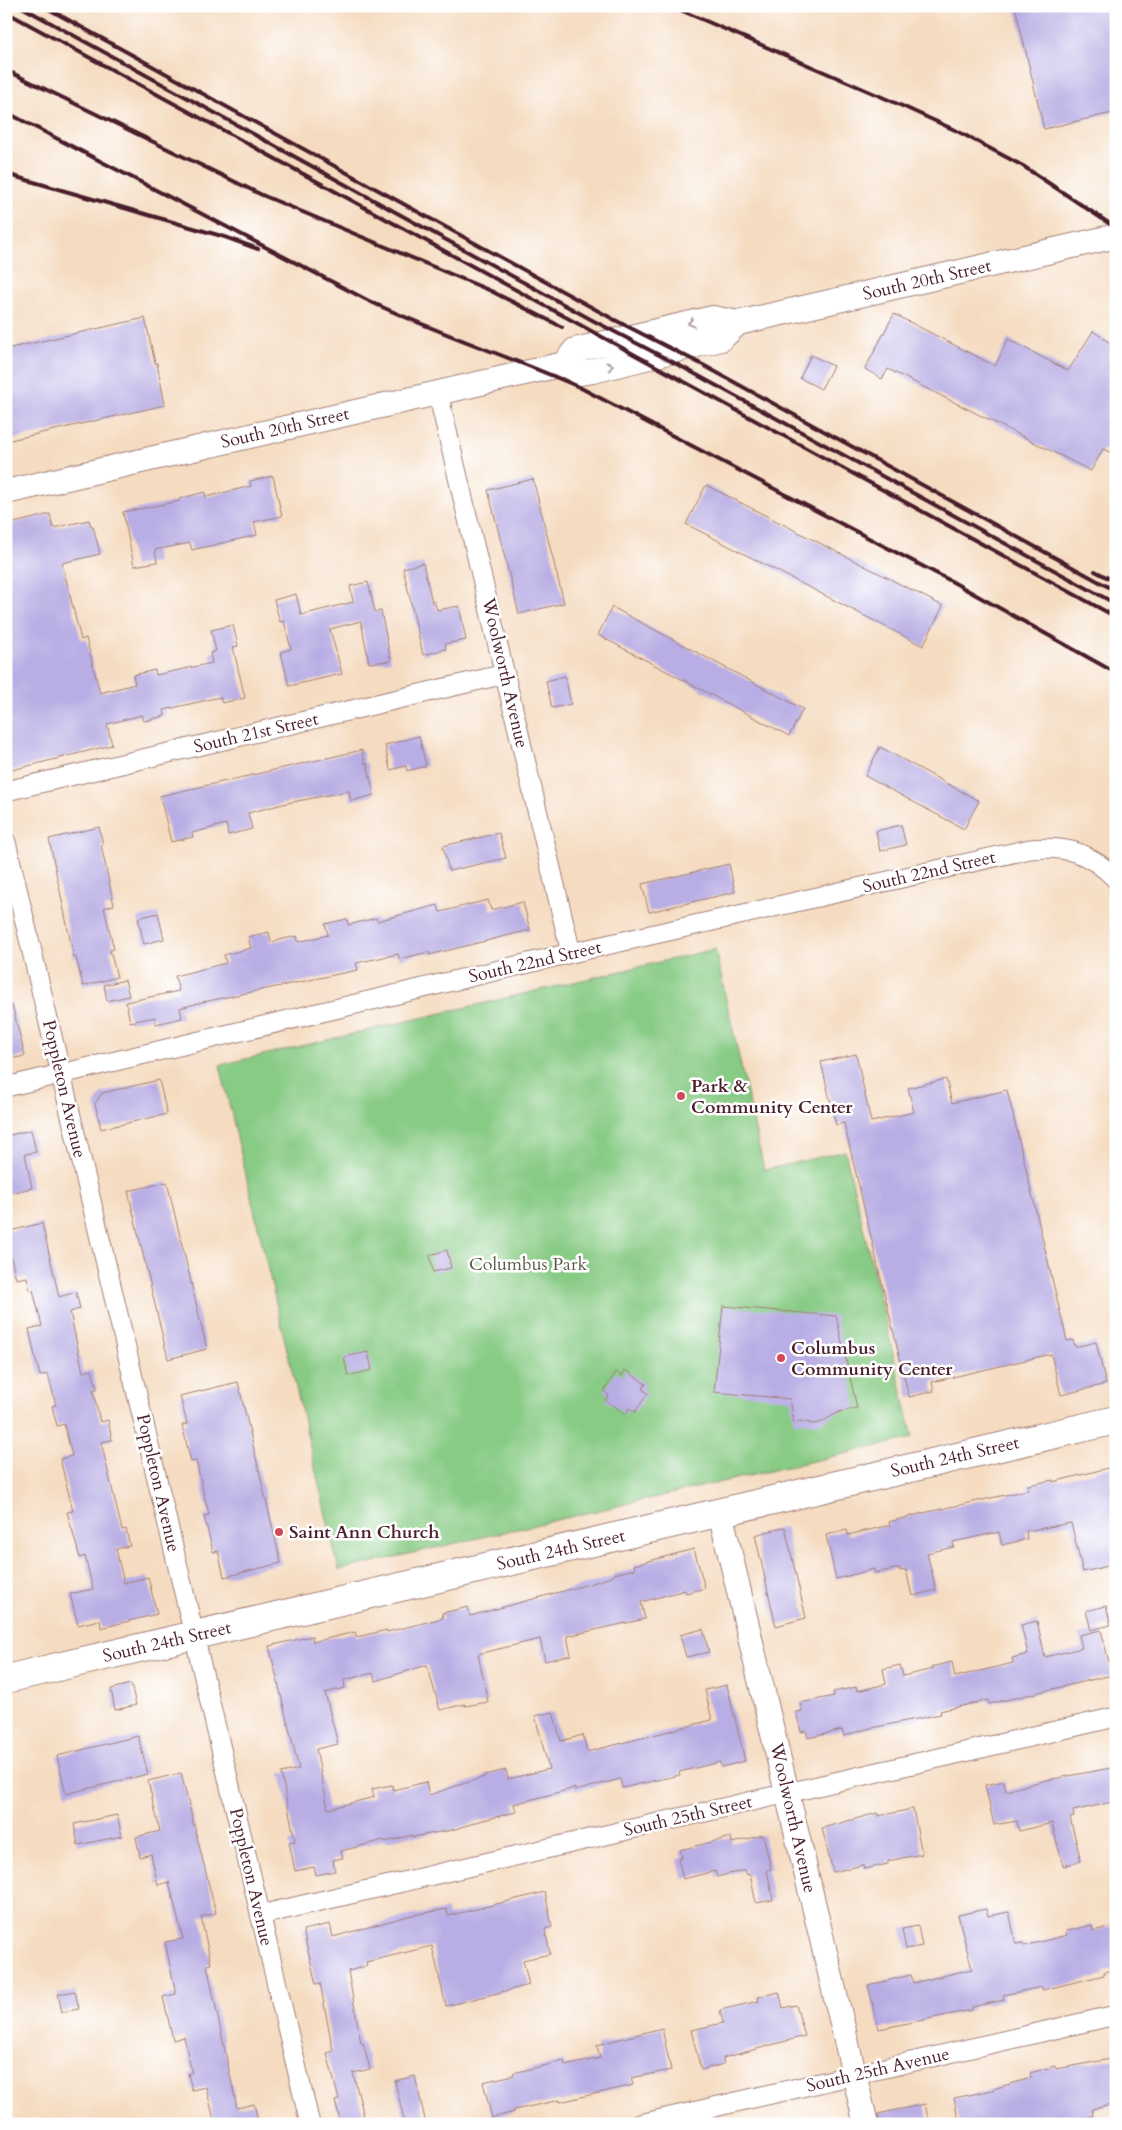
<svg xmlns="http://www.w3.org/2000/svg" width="1122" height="2130" viewBox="0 0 1122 2130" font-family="Cardo,serif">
	<rect width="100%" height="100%" fill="#fff"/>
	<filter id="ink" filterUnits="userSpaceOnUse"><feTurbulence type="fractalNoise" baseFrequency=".02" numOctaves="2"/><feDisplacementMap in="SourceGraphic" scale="10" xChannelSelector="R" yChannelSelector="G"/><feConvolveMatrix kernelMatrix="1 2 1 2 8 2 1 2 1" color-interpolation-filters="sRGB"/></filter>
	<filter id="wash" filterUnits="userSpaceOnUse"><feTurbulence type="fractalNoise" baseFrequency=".0096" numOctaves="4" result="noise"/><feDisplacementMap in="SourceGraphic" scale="20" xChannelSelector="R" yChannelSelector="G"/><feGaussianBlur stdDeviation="1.12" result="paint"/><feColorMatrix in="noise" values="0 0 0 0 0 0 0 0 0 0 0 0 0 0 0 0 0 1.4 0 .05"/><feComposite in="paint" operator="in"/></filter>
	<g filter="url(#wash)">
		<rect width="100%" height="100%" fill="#f5dcc1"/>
		<path fill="#87cb84" stroke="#687558" d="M715,949l49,221 81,-19 68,287 -574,132 -119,-505z"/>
		<g id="blocks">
			<path fill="#b8ade4" d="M1015,6h101v106l-72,17z
				M894,314l101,52 13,-27 60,32 25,-40 23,16v108l-13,-6 -12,22 -203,-102 -6,10 -17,-10z
				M145,318l10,45h2l8,42 -159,36v-92z
				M811,355l22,11 -12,23 -21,-11z
				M273,476l9,40 -28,6 3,13 -65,15 -2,-7 -35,7 2,12 -23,4 -11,-54 57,-11 -1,-2 26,-7 1,5 45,-11 -1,-5z
				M533,479l31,124 -45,11 -31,-124z
				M706,485l237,121 -20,40 -237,-122z
				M50,514l3,14 36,-8 2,6h2l7,28 -38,9 19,77 5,-2 14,55 35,-9 -2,-9 22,-5 1,5 56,-12 -2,-10 6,-2 -5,-21 22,-5 5,21 -5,1 12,51 -23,5 -2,-6 -56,13 1,6 -21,5 -2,-6 -35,9 5,21 -100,25 -6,-23v-222z
				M423,563l9,39 2,-1 3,9 22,-4 7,34 -21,4 1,5 -23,6 -20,-87z
				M368,582l7,30 6,-1 10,50 -22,2 -8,-42 -31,8 12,45 -53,12 -8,-34 10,-3 -7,-28 -4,1 -6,-22 22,-6 5,21 52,-13 -3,-16z
				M612,607l191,102 -14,27 -191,-101z
				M565,676l6,28 -19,4 -6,-27z
				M419,736l7,30 -19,5 -1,-5 -16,4 -5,-25z
				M880,747l99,54 -15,28 -99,-53z
				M362,750l3,14 2,-1 7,32 -23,6 -2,-10 -62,12 -39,10 4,16 -24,6 -2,-11 -34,9 1,4 -22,5 -11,-46z
				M901,825l5,20 -26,6 -4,-20z
				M99,827l4,18h-2l13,60 -10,3 10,41 -4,1 7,27 -34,9 -7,-29 -2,1 -25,-119z
				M499,833l7,25 -57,13 -6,-25z
				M729,864l6,28 -86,20 -7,-28z
				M488,900l3,10 32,-8 7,28 -101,25v-3l-30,7 -1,-5 -42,9 2,7 -155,32 -23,6 2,10 -26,6 -1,-7 -25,5 -4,-20 53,-11 -4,-15 51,-13 -2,-8 27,-7 -3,-11 21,-5 2,10 26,-6 1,6 30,-7 -3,-11 22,-5 1,6 28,-7 1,3 61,-16 2,7z
				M158,913l6,26 -20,5 -6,-26z
				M125,980l4,16 -22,5 -3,-16z
				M12,1005l13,51 -19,4v-54z
				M856,1054l15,68 43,-10 -6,-24 38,-9 6,24 55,-13 60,251 6,-1 2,7 21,-5 10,42 -45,11 -10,-41 -119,28 2,9 -25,6 -65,-274 -8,2 -15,-63z
				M159,1080l8,34 -66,15 -6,-25 7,-11z
				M31,1130l5,22 -11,2 7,34 -26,6v-58z
				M167,1182l40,167 -39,10 -40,-168z
				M42,1223l17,74 17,-5 4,17 -10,3 13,60 9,-2 5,19 -4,1 7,32 8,-2 4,20 -11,2 21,88 4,-1 4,17 -14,3 8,34 24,-6 9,37 -56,14 -1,-8 -22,5 -8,-31 23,-5 -8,-33 -5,2 -13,-46 6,-1 -13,-52 12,-3 -8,-32 -7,2 -5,-20 4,-1 -8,-31 -8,2 -5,-20 -6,-27 13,-3 -9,-36 -3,1 -3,-14 -11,2 -5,-22 -5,1v-26z
				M447,1250l4,18 -18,4 -3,-17z
				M723,1306l113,10 21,92 -18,4 -19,11 -7,1 -12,-3 -7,2 -4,-24 -76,-7z
				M368,1352l4,18 -24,6 -4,-19z
				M625,1370l21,14 -4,5 6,4 -13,19 -6,-4 -3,6 -21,-14 4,-5 -5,-4 12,-19 6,4z
				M238,1382l43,181 -57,14 -6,-26 -5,1 -9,-36 5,-1 -13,-54 -5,1 -9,-37 5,-1 -7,-28z
				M1116,1466v98l-33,8 -12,-49 -45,8 1,8 -25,6 -3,-13 -46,10 1,5 -27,6 9,37 -24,6 -6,-26 -6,1v-3l-25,5 -1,-4 -38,10 -10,-44 21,-5 1,5 42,-10 -1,-3 34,-9 105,-23v-5l25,-5v2z
				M785,1527l21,91 -30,8 -21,-91z
				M694,1549l11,39 -19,5 -1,-3 -44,12 4,17 -78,17 4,19 -26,6 -5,-22 -62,15 10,48 -23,4v-2l-25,6 -13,-45 -52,16 -2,-8 -29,7 1,8 -20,5 13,51 -22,5 12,60 46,-12 -2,-8 20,-4 1,5 33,-8 3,13 55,-18v-2l22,-5 2,9 41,-10 -14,-53 18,-4 8,29 22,-6 4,17 125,-32 -7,-30 22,-5 18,76 -24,6 -1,-5 -41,10 1,3 -58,13 -2,-9 -45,12v-3l-61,16 2,8 -33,8 -31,10 -40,7v-2l-27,7 -1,-2 -43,11 2,7 -10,2 2,11 -19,4 -2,-8 -19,4 -6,-29 6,-1 -14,-68 18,-4 -30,-123 43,-10 1,6 42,-10 2,5 30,-7v2l56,-14 -1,-5 26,-6 2,9 123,-33 21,-7v-2l21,-5 -1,-4z
				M1106,1606l5,19 -20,5 -5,-19z
				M1037,1621l8,36 37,-9 -3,-13 22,-5 11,45 -123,29 -1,-4 -48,11 1,3 -75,15 -22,7 -2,-6 -34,8 -2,-7 -5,1 -5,-20 6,-1 -2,-8 34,-7 -1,-4 23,-5 1,4 29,-7 -3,-15 17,-4 3,11 30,-7 -1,-2 20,-5 3,15 58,-14 -1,-5 16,-4 -7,-29z
				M703,1629l6,23 -23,5 -6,-22z
				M131,1684l5,21 -21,5 -4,-21z
				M138,1736l10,38 -82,20 -9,-38z
				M1116,1767v34l-43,10 1,6 -4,1 11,43 -18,5 -11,-43 -33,8 -2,-10 -23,4 -9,-40 19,-4 2,10 36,-10z
				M181,1773l35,140 -15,4 10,47 -4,1 30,143 17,-4 5,20h-44l-9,-37 -14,3 -4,-17h4l-8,-36 -11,3 -10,-43 13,-3 -11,-52 18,-3 -14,-57 -11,3 -7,-31 -11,3 -4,-20 24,-6 -12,-50z
				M913,1809l9,45 -34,7v3l-24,5 -1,-4 -30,7 -11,-44 55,-15 1,3z
				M117,1815l5,21 -44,9 -4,-21z
				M763,1835l8,34 -4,1 6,30 -17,3 -6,-29 -3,1 -2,-5 -28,7 -2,-6 -32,8 -5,-20 4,-1 -2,-8 51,-13 1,6z
				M545,1892l7,35 -7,2 5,25 -27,6 6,25 -83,21 -14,-60 -66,16 1,4 -19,5 13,72h2l7,26 -17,4 13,51h-25l-6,-23 4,-1 -12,-47 6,-2 -13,-68 -4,1 -13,-54 27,-6 3,13 75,-21 39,-7 1,7z
				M986,1909l2,7 21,-4 7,32 7,-1 1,3 43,-11 -1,-4 26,-6 1,6 23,-6v44l-12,3v3l-61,15 -1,-3 -39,8 1,5 -32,7v3l-93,19 -11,-44 43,-10 2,8 59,-14 -14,-54z
				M918,1926l4,20 -16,3 -4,-20z
				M75,1991l4,18 -17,3 -4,-18z
				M779,1992l4,16 13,-3 9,31 -82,22 1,6 -23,6 -10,-40 32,-7 -3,-13 39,-9 -1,-4z
				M662,2028l9,42 -40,8 2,7 -73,17v-2l-46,10v2l-22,6 -9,-36 31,-7 -1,-2 51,-12 1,5 35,-8 -3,-13z
				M1116,2058v46l-24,5 1,7 -24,5 1,3h-111l-5,-26 39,-8v-1l38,-11 -1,-5 25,-7 1,3z
				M415,2076l11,48h-21l-10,-43z
				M925,2104l4,20h-50l-1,-10z"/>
		</g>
	</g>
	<g filter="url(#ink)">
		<use href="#blocks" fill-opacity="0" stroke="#a07e76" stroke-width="1"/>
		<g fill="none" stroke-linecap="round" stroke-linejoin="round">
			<g stroke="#a07e76" stroke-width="21">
				<path id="minor" d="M438,393l133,560
					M6,791l499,-117
					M6,842l304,1282
					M6,1087l565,-134 459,-104c38,-3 59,3 86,30
					M260,1915l856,-198
					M640,2124l476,-109"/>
			</g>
			<g stroke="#a07e76" stroke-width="26">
				<path id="tertiary" d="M564,364l17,9 12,-2 128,-32 17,-16
					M6,492l558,-128 11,-14 138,-32 25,5 378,-87
					M720,1512l146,612"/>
			</g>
			<g stroke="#a07e76" stroke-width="30">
				<path id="secondary" d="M6,1679l1110,-259"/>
			</g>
			<use href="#minor" stroke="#fff" stroke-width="19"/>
			<use href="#tertiary" stroke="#fff" stroke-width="24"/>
			<use href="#secondary" stroke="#fff" stroke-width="28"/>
			<path stroke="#4a1f2b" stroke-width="4" d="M20,6l574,315 92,48 430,235
				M43,6l570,313 90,46 413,226
				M671,6l218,94 68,31 66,35 93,62
				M6,12l1110,605
				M6,70l256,125 229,96 71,36
				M6,112l361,188c69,33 142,56 212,87l372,194 165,92
				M6,174l219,63 33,12
				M1095,571l21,11"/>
		</g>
		<defs><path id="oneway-chevron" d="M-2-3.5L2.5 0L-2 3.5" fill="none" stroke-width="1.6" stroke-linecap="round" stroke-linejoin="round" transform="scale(1.25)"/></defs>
		<g stroke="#ae9aa0">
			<use href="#oneway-chevron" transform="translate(691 323) rotate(167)"/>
			<use href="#oneway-chevron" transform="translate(610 366) rotate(-14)"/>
		</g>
	</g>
	<g fill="#d1495b" stroke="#fff" stroke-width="2">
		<circle cx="681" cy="1096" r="5"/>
		<circle cx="781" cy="1358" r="5"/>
		<circle cx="279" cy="1532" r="5"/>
	</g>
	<g text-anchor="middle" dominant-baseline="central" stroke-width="5" stroke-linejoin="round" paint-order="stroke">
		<g font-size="18" fill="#4a1f2b" stroke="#fff">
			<text transform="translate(927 280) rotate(-13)">South 20th Street</text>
			<text transform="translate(285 428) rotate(-13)">South 20th Street</text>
			<text transform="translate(505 673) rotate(77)">Woolworth Avenue</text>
			<text transform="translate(256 733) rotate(-13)">South 21st Street</text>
			<text transform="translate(929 872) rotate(-13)">South 22nd Street</text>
			<text transform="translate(535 962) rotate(-13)">South 22nd Street</text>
			<text transform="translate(64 1089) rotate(77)">Poppleton Avenue</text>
			<text transform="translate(955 1457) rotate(-13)">South 24th Street</text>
			<text transform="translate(158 1483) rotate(77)">Poppleton Avenue</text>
			<text transform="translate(561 1550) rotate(-13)">South 24th Street</text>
			<text transform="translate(167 1642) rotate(-13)">South 24th Street</text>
			<text transform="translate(688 1816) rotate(-13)">South 25th Street</text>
			<text transform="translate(793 1818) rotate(77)">Woolworth Avenue</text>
			<text transform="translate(251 1877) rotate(77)">Poppleton Avenue</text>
			<text transform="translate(878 2070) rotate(-13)">South 25th Avenue</text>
		</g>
		<g font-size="18" font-weight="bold" fill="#4a1f2b" stroke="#fff" text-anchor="start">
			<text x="691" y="1086">Park &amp;<tspan x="691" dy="21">Community Center</tspan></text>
			<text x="791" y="1348">Columbus<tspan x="791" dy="21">Community Center</tspan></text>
			<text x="289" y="1532">Saint Ann Church</text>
		</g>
		<g font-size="18" fill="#5f5b4a" stroke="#fff">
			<text x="528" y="1264">Columbus Park</text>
		</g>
	</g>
	<rect width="1122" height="2130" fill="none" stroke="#fff" stroke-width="25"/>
</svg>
